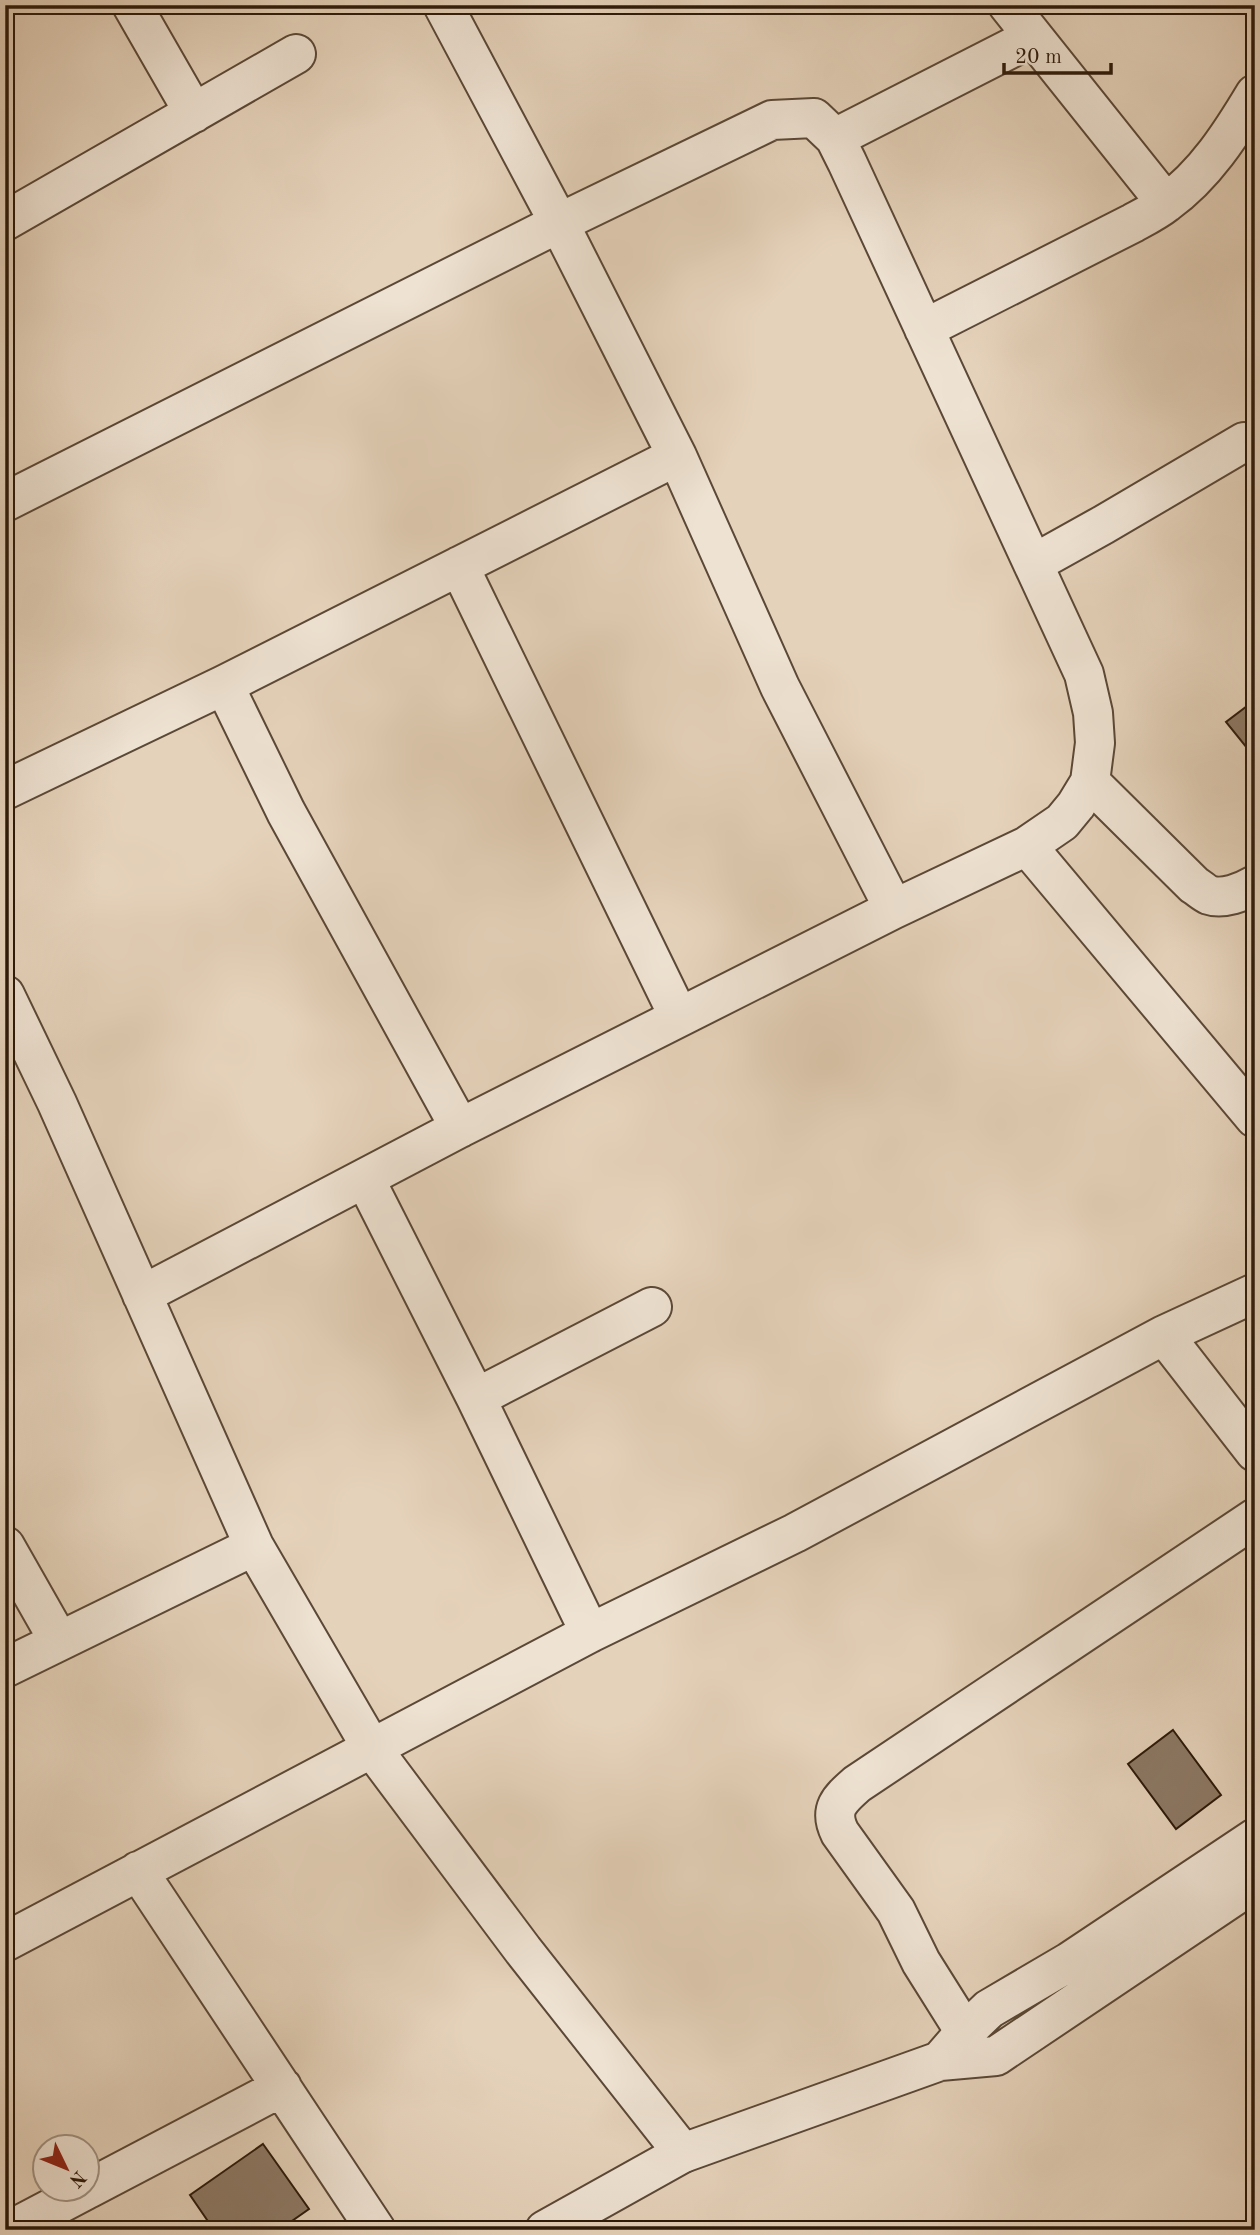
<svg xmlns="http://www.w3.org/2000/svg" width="1260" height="2235" viewBox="0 0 1260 2235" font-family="'Old Standard TT',serif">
	<rect width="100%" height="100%" fill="#e5d2ba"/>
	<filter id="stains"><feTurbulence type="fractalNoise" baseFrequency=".00286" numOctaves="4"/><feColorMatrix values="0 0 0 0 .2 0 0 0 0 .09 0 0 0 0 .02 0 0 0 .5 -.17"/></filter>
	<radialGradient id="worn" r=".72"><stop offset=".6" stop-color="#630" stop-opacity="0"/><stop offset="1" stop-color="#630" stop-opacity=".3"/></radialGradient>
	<path fill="#8d7a66" stroke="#2d1a0a" stroke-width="2" d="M1255,700v58l-29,-36z
		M1173,1730l48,65 -45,34 -48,-65z
		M263,2144l46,65 -30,21h-65l-24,-35z"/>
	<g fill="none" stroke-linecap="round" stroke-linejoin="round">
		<g stroke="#5b4836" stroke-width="42">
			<path id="minor" d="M132,5l62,108
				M1008,5l158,198
				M835,138l198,-101
				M5,221l291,-167
				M924,329l209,-106c11,-6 23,-12 33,-20 39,-28 65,-69 89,-109
				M5,502l554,-279 213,-103 42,-2 21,20 12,24 237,512 9,39 2,30 -5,39 -14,23 -14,17 -35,24 -133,63
				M1033,564l70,-39 141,-83
				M459,566l220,451
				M224,685l62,127 174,316
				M1090,782l104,103c5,3 10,8 15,10 14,5 34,-3 46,-10
				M5,790l219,-105 453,-229
				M1027,846l228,272
				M5,995l52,108 197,443
				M365,1179l111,219 114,235
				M142,1295l318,-167 434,-219 -114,-222 -103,-231 -118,-233 -116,-218
				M1164,1335l91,117
				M476,1398l176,-91
				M5,1546l54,95
				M5,1668l249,-122 117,201 152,203 160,203
				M138,1871l238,359
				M5,1942l585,-309 205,-100 369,-198 91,-42
				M965,2032l-44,-70 -25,-51 -56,-78c-12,-24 0,-34 17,-49l398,-266
				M88,2189l194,-102
				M10,2230l76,-40"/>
		</g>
		<g stroke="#5b4836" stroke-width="42">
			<path id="tertiary" d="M940,2061l25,-29 24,-23 80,-47 186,-124
				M545,2230l138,-77 257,-92 56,-5 259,-174"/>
		</g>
		<use href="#minor" stroke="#eee2d2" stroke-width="38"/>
		<use href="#tertiary" stroke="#eee2d2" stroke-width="38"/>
	</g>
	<rect width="1260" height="2235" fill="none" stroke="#e5d2ba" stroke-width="28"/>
	<rect x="7" y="7" width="1246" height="2221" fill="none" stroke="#2d1a0a" stroke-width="3.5"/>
	<rect x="14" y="14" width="1232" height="2207" fill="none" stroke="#2d1a0a" stroke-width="2"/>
	<g transform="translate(66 2168) rotate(133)"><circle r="33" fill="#eee2d2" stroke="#a19282" stroke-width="2"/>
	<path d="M0-5L12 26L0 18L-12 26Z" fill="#8f2418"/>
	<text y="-10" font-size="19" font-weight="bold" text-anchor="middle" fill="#2d1a0a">N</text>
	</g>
	<path d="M1004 63v10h107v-10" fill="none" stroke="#2d1a0a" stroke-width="3.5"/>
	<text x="1015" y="63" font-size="21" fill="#2d1a0a" stroke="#eee2d2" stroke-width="5" paint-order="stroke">20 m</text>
	<rect width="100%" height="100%" filter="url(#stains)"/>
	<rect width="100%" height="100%" fill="url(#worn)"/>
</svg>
